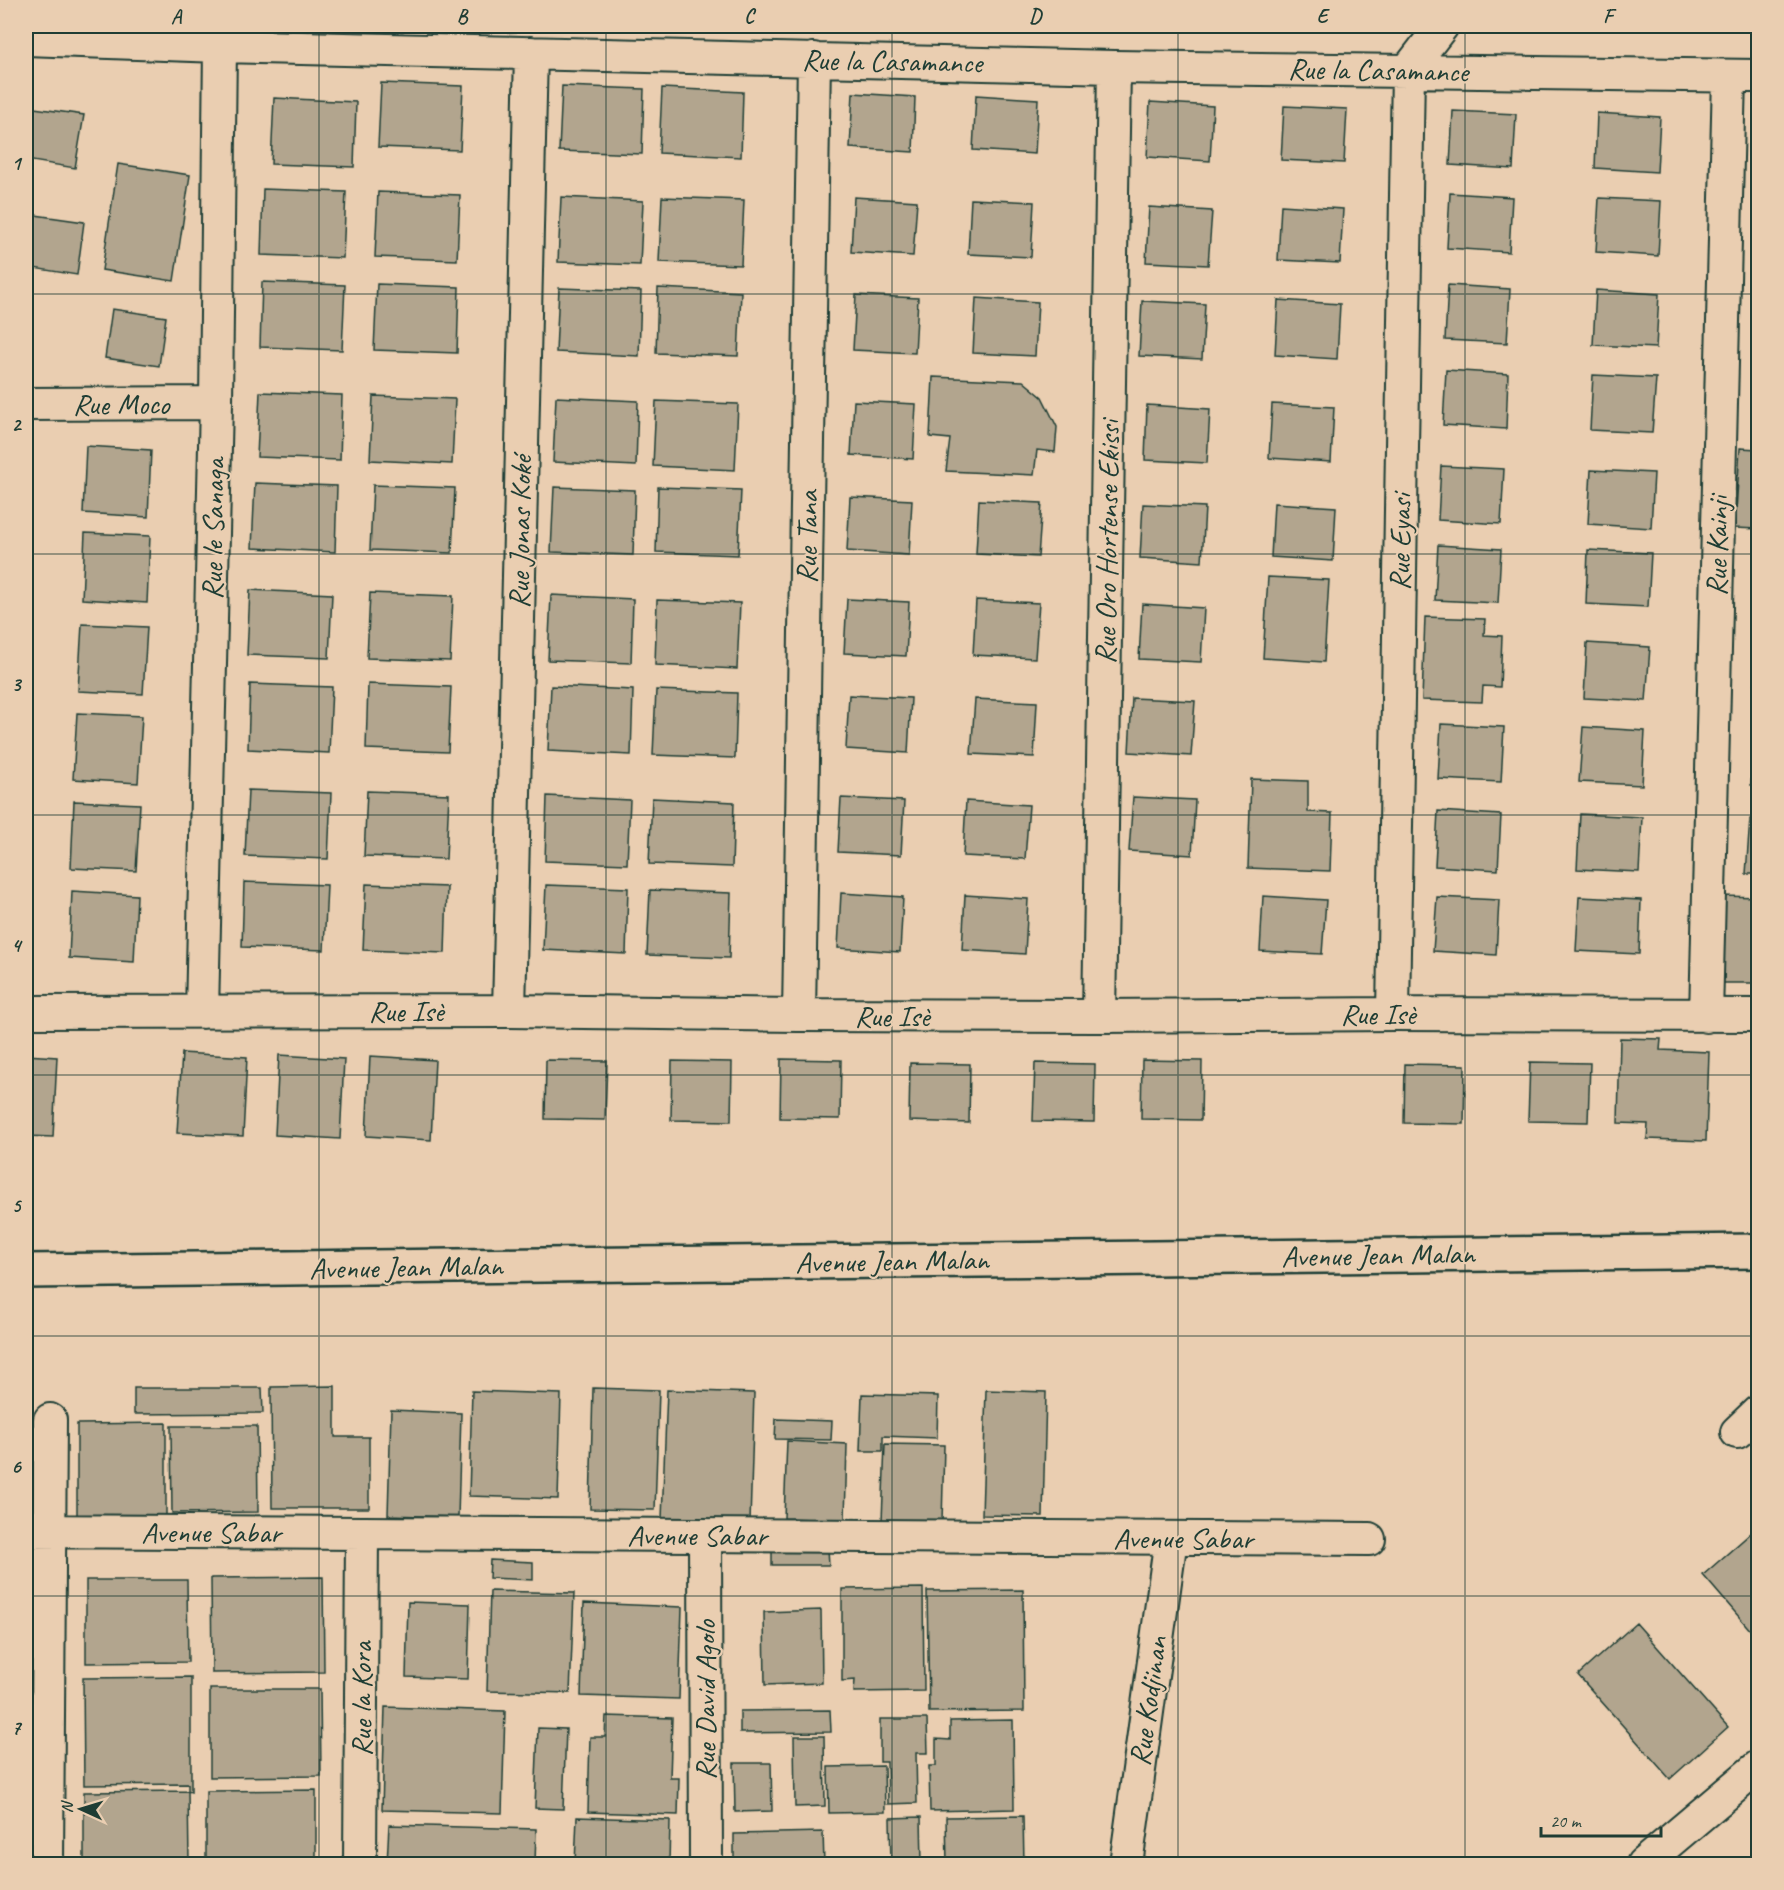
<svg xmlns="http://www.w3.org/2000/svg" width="1784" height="1890" viewBox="0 0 1784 1890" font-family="Caveat,sans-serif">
	<rect width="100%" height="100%" fill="#eaceb1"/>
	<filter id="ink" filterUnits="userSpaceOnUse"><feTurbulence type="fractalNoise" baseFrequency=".0167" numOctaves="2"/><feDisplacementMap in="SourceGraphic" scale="12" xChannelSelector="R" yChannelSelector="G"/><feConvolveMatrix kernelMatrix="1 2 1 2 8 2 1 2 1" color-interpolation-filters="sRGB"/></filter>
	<g filter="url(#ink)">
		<path fill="#b2a58e" stroke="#1f3d34" stroke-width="1.5" d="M381,83l82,3 -3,64 -82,-3z
			M562,86l82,3 -2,65 -83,-3z
			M662,88l81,4 -2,65 -82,-4z
			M853,93l62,4 -2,55 -63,-4z
			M976,95l62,4 -3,55 -62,-4z
			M274,98l82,4 -2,65 -83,-3z
			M1150,102l63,4 -3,55 -63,-4z
			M1284,106l63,3 -3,54 -63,-3z
			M34,108l50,7 -9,53 -49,-8z
			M1453,111l63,3 -3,55 -63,-4z
			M1597,113l63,4 -3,55 -62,-4z
			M118,164l72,11 -16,106 -72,-11z
			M263,189l83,3 -3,66 -82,-3z
			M378,192l82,3 -3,65 -82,-3z
			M1450,193l62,4 -3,55 -62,-4z
			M561,197l82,4 -3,64 -82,-3z
			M662,197l82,3 -3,65 -82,-3z
			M854,197l63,4 -4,55 -62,-4z
			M1599,198l62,3 -3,55 -62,-4z
			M971,199l63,3 -3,55 -63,-3z
			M1281,205l62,4 -3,54 -62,-3z
			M1149,207l63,4 -4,54 -62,-3z
			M35,215l49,7 -7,53 -50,-8z
			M262,282l83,3 -3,65 -82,-3z
			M377,284l82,3 -2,66 -83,-3z
			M1448,285l62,4 -3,54 -62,-3z
			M559,288l82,3 -2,65 -83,-4z
			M658,288l83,4 -3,64 -82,-3z
			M1596,290l63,4 -3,54 -63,-3z
			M856,295l62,3 -3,55 -62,-3z
			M976,298l62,4 -3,54 -62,-3z
			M1278,300l62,4 -3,55 -62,-4z
			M1142,301l63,3 -3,55 -63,-3z
			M112,309l54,8 -7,49 -54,-8z
			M1446,370l62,4 -2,55 -63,-4z
			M1593,375l63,3 -4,55 -62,-3z
			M933,377l90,4 19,16 15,30 -2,25 -18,-2 -3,25 -88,-4 4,-32 -20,-2z
			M260,392l82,3 -2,65 -83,-3z
			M373,396l82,3 -3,65 -82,-4z
			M556,397l82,4 -2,65 -83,-4z
			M656,401l82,3 -3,66 -82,-4z
			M854,401l62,3 -3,55 -62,-4z
			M1272,404l62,3 -3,55 -62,-4z
			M1147,405l63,4 -3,54 -62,-3z
			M86,446l65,4 -3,67 -65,-4z
			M1740,448l18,1v80l-23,-1z
			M1441,466l63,3 -3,55 -63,-4z
			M1591,470l63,3 -3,55 -63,-4z
			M255,483l82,3 -2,66 -83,-4z
			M373,485l82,3 -3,65 -82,-3z
			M554,487l81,3 -2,65 -82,-3z
			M658,487l83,3 -3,65 -82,-3z
			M850,497l62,3 -3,55 -62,-4z
			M979,500l63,3 -4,54 -62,-3z
			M1274,503l62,4 -3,54 -62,-4z
			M1143,504l62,3 -3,55 -62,-4z
			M85,533l65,3 -3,67 -65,-4z
			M1438,545l63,4 -3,54 -63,-3z
			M1588,550l63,3 -3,54 -62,-3z
			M1268,577l61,3 -5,82 -61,-4z
			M250,590l82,4 -3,64 -82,-3z
			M370,593l83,3 -3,65 -83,-3z
			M551,595l82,4 -2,64 -83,-3z
			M847,599l62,3 -3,54 -62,-3z
			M657,600l83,3 -3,66 -82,-4z
			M976,600l63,3 -4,55 -62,-3z
			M1142,604l62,4 -3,54 -62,-3z
			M1425,617l60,2 -1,16 18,1 -2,51 -17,-1 -1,16 -60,-2z
			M82,624l65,3 -4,67 -65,-3z
			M1757,642h1v55l-4,-1z
			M1587,643l63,4 -4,54 -62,-3z
			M250,684l82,3 -3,66 -81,-4z
			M368,684l83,3 -3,65 -82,-3z
			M551,686l82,4 -2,65 -83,-4z
			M656,690l81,3 -2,65 -82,-3z
			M849,695l62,3 -3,55 -62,-4z
			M1132,698l63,3 -4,55 -62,-4z
			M975,699l62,3 -3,55 -63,-3z
			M77,713l65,3 -4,67 -65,-4z
			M1441,724l63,3 -3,55 -63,-3z
			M1583,727l62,4 -3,54 -63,-3z
			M1754,730l4,1v54h-7z
			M1251,779l57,2v31l24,1 -2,58 -82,-3z
			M248,790l83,3 -3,66 -83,-3z
			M367,791l82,3 -3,65 -82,-3z
			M547,796l83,4 -3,64 -82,-3z
			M1133,797l62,3 -3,55 -63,-4z
			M652,798l82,4 -2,65 -83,-3z
			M841,798l63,3 -3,54 -63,-3z
			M74,801l66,3 -4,67 -65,-3z
			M966,801l63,4 -4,54 -62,-3z
			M1438,811l63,4 -3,55 -63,-4z
			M1580,814l62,3 -3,55 -62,-3z
			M1750,819l8,1v54h-12z
			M244,882l83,3 -3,65 -82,-3z
			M366,884l81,3 -2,66 -82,-3z
			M546,885l82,3 -2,66 -83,-4z
			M650,890l81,3 -2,65 -82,-3z
			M72,891l65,4 -3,67 -65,-4z
			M841,893l62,4 -3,55 -62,-4z
			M965,895l63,4 -3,55 -63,-4z
			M1263,896l63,4 -4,54 -62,-3z
			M1722,896l36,1v86h-39z
			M1437,897l62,3 -3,55 -63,-4z
			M1579,897l62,3 -2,54 -63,-3z
			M1620,1038l41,1 -1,11 49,2 -3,89 -59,-2 1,-15 -30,-1z
			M182,1053l65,4 -4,79 -66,-3z
			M26,1055l31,2 -4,80 -27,-1z
			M279,1055l65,4 -4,80 -65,-4z
			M370,1056l65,4 -4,80 -65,-4z
			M781,1059l60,1 -1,59 -60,-1z
			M546,1060l61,1 -2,59 -60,-1z
			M1142,1060l60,1 -1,59 -60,-1z
			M672,1061l60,1 -1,59 -60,-1z
			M1530,1062l60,1 -2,59 -60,-1z
			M910,1063l60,1 -1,59 -60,-2z
			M1035,1063l60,1 -1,58 -61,-1z
			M1405,1064l60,1 -1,59 -60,-1z
			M335,1386v51h34v71h-97l-1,-121z
			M134,1388h128l1,25 -129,1z
			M593,1388l66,2 -4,120 -65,-1z
			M667,1390l87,3 -4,129 -88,-3z
			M986,1390l60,2 -3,124 -61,-1z
			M472,1391l89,3 -3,105 -89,-3z
			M862,1394l76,2 -1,42 -54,-2v15h-23z
			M391,1410l70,3 -3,104 -70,-2z
			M776,1419l56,2 -1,19 -56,-1z
			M166,1423v100l-89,1v-100z
			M171,1426h86l1,86 -86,1z
			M787,1441l60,3 -2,76 -61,-2z
			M885,1444l59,1 -2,77 -60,-1z
			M1758,1527v112l-55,-64z
			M828,1549l1,16h-57v-15z
			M490,1560l43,2v18l-44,-2z
			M323,1577l1,95 -112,1 -1,-95z
			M86,1580h101l1,82 -102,1z
			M923,1588l1,103 -70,1 1,-12 -13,1v-92z
			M1023,1590l1,121 -95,1 -2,-121z
			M490,1591l84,2 -4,100 -83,-2z
			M408,1602l62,2 -2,75 -62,-2z
			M584,1603l98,4 -3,92 -98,-3z
			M821,1610l1,73 -57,2 -1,-73z
			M1636,1623l92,104 -58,52 -92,-104z
			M191,1677v115l-3,-1v-7l-104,1 -1,-107z
			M210,1689h110l1,87 -111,1z
			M385,1707l120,4 -3,102 -120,-3z
			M830,1710l1,22 -91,1v-22z
			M606,1716l66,2 -2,60h9l-1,37 -90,-3 2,-75h15z
			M880,1719h47l1,34h-12l1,50 -29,1 -1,-42h-7z
			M1013,1720l1,89 -84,2 -1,-45h7v-27l14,1v-19z
			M538,1728l28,1 -3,80 -28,-1z
			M794,1736h30l1,70 -30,1z
			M734,1763h37l1,48 -37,1z
			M884,1766l1,46 -56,1 -1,-46z
			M316,1790v74h-110v-73z
			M188,1791l1,73h-105v-72z
			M1023,1816l1,48h-77l-1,-47z
			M577,1817l93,3 -1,44h-94z
			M921,1817l1,47h-31l-1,-46z
			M389,1825l147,4 -1,35h-148z
			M823,1832l1,32h-90v-30z"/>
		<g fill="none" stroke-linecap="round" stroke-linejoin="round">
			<g stroke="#1f3d34" stroke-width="36">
				<path id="minor" d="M26,39l194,7 894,21 644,9
					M26,404l190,-1
					M509,1011l22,-958
					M26,1012l483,-1 290,4 300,1 294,-2 365,1
					M202,1012l14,-609 4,-357
					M1393,1014l15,-944 34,-44
					M799,1015l15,-956
					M1099,1016l15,-949
					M1706,1016l23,-940
					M1737,1432l21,-20
					M26,1531l1343,8
					M705,1535l1,329
					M47,1864l3,-444
					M360,1864l2,-331
					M1126,1864l45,-326
					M1643,1864l115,-97"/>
			</g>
			<g stroke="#1f3d34" stroke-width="38">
				<path id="secondary" d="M26,1271l1732,-20"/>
			</g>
			<use href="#minor" stroke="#eaceb1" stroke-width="32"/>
			<use href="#secondary" stroke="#eaceb1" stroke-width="33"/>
		</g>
	</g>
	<path fill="none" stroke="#1f3d34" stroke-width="1.5" stroke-opacity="0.55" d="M319,26v1838M606,26v1838M892,26v1838M1178,26v1838M1465,26v1838M26,294h1732M26,554h1732M26,815h1732M26,1075h1732M26,1336h1732M26,1596h1732"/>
	<g text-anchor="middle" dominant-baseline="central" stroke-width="4.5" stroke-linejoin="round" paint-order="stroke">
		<g font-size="30" fill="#1f3d34" stroke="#eaceb1">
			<text transform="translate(892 61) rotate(1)">Rue la Casamance</text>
			<text transform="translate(1378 70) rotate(1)">Rue la Casamance</text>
			<text x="121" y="404">Rue Moco</text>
			<text transform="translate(213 529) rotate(-89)">Rue le Sanaga</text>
			<text transform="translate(520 532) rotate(-89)">Rue Jonas Koké</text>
			<text transform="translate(807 537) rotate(-89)">Rue Tana</text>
			<text transform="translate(1107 542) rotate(-89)">Rue Oro Hortense Ekissi</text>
			<text transform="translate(1400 542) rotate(-89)">Rue Eyasi</text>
			<text transform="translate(1717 546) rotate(-89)">Rue Kainji</text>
			<text x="406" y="1011">Rue Isè</text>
			<text x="1378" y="1014">Rue Isè</text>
			<text x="892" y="1016">Rue Isè</text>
			<text transform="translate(1378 1255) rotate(-1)">Avenue Jean Malan</text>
			<text transform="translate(892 1261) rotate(-1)">Avenue Jean Malan</text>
			<text transform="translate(406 1267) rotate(-1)">Avenue Jean Malan</text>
			<text x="211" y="1532">Avenue Sabar</text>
			<text x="697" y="1535">Avenue Sabar</text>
			<text x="1183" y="1538">Avenue Sabar</text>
			<text transform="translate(361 1699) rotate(-90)">Rue la Kora</text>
			<text transform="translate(705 1700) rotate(-90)">Rue David Agolo</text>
			<text transform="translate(1148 1701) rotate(-82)">Rue Kodjinan</text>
		</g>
	</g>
	<rect width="1784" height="1890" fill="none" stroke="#eaceb1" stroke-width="66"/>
	<g transform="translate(81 1809) rotate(274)" stroke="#eaceb1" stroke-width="4.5" paint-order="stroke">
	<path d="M0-4.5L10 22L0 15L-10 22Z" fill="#1f3d34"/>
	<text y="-9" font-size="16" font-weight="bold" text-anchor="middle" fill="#1f3d34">N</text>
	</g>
	<path d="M1541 1827v9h120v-9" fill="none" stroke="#1f3d34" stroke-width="3"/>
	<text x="1550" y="1827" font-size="18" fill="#1f3d34" stroke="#eaceb1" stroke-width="4.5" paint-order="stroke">20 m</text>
	<rect x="33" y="33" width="1718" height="1824" fill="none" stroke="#1f3d34" stroke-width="2"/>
	<g font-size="20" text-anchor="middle" font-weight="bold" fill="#1f3d34">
		<text x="176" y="23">A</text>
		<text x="462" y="23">B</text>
		<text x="749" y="23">C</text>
		<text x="1035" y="23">D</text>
		<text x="1322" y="23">E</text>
		<text x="1608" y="23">F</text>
		<text x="16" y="170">1</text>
		<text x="16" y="431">2</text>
		<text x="16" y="691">3</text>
		<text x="16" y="952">4</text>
		<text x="16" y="1212">5</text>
		<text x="16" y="1473">6</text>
		<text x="16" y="1734">7</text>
	</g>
</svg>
